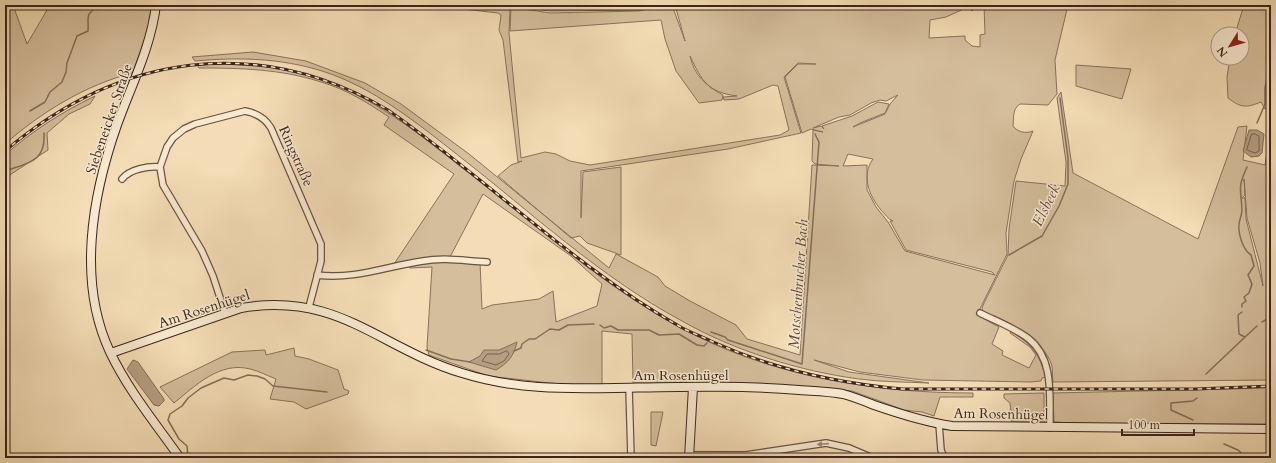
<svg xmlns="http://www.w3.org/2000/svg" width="1276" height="463" viewBox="0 0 1276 463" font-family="Cardo,serif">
	<rect width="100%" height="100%" fill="#f4ddb6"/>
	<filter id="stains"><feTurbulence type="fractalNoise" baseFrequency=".005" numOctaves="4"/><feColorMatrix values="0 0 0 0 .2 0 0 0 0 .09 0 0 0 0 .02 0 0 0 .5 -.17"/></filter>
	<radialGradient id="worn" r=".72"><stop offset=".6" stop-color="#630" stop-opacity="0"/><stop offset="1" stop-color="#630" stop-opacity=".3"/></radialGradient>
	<path fill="#d5be9c" stroke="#88725c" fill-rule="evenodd" d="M5,5h8l14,39 23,-39h102l-4,24 -15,44c-46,11 -93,40 -128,71z
		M427,5h69l14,2 -1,26 12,125 24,-6 11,2 14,7 20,4 190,-30 9,-5 -11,-44 -5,-1 -34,14 -15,1 -1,-3 14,-1c-30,-4 -35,-15 -47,-40 4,19 16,30 33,39l-1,5 -23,3 -23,-32 -11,-32 -4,-19 -151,11 1,-24 39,6 89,-2 25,-6h8l13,36 -10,-36h299l-2,6 -4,-4 -22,10 -16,3 -1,18 36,-2v4l7,6 8,1v-12l5,-1 -1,-29h84l-13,55 2,34 -9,11 -28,-1c-8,5 -6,14 -7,22 4,6 13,8 20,5l-12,28 -7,22 -8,52 1,21 -30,61 22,12 -7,17 11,7 -1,4 27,13 7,-13 -6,-8 -20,-14 1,-2c23,15 27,22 35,46l-4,1 -1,3 -10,1 -108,-2 -63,-8 -46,-12 35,12 80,11c-23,-1 -47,-1 -70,-4 -60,-8 -124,-28 -177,-58 -82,-44 -150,-108 -223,-165 -42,-33 -86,-69 -137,-85 -42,-13 -84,-14 -127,-10l-3,-4 61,-5 53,9 59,22 36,21 68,50 140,114 7,-14 42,23 7,9 25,15 46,24 11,14 53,16 12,-190 27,1 -24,-2 -3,-3 1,-31 10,2 -12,-3 -9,4 -17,-56 13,-13h18l-18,-1 -14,14 17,56 -73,16 -147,22v47l2,-46 38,-5v88l-34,-12 -7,-7 -9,2 -73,-62 13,-11 11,-4 -4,1 -15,-122 -4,-10 2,-15 -3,-2zM898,95l-8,9 -5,10 -32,13 7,-4 25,-10 4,-9 -11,-2 -26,14 -30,10 2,3 -3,-3 -8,2 26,-11 11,-2 21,-12 9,-3 6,1zM848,154l25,5c-12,16 -4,37 8,51 4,4 7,9 12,11h-3l16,29 86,22 3,3 -90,-24 -17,-29 -12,-15 -9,-17v-25l-24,1z
		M501,5h157l-18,5 -90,1z
		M1244,5h27v102l-6,2 -4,-7c-15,6 -20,6 -33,-4l-1,-21 3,-19h12v-24h-7z
		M222,64c34,2 69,3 100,15 53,20 95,53 139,88 71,55 139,117 218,160 90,49 193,66 294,66v4h-33l-6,19 -12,-4 -18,-2 -52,-19 -35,-4 -89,-4h-95l-1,-49 -30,-3v56l-52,-4 -62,-7 -59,-21 -2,-8 5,-80 -22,1 -2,-2 -14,-2 60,-90 -70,-49 5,-8c-21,-14 -43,-28 -68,-35 -40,-13 -81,-14 -122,-14l-2,-3zM483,194l88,62 31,28 -5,22 -41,16 -3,-31 -14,8 -47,6 -10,4 -2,-47 -30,-5z
		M1076,65l55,4 -9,30 -46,-13z
		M1061,92l12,81 125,66 40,-112 9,-1 -4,34 22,5 5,-33h1v248l-218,2c-1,-5 0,-11 -1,-16 -9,-29 -44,-42 -69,-53l-1,-5 2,-5 24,-48 1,-26 7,-48 49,5 1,-24 -9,-64zM1244,179l3,39 13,45 3,23 -17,-67 -1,-21h-3l3,-3z
		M95,96l-5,8 -21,10 -22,19 1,17 -43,28v-23c27,-24 57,-43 90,-59z
		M294,348l1,8 14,3 29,11 6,19 5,2 -1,3 -42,15 -12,-7 -24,-3 6,-20c-8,-3 -17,-8 -26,-10 -30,-8 -55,17 -76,34l-14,-16 72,-35 33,-2 1,5z
		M1271,388v36h-179l-38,-2 -1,-29z
		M1044,393v29h-32l-2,-19 -6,-5v-4z
		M651,412h12l-7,34 -5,-1z"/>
	<path fill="#b59e81" stroke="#846e58" d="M1249,130h8l7,4 -2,19 -3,3 -8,1 -8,-6z
		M517,342c-3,14 -9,21 -21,28l-27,-8 11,-6 4,-6h15z
		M133,360l5,2 26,37v2l-5,5 -5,-1 -27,-36z"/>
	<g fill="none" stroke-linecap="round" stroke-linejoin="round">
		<path stroke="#78624e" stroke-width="1" d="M1252,134h3l4,2v15l-4,2 -8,-3z
			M507,351l2,3 -5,7 -8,4 -14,-4 5,-7h12z"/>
		<path stroke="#846e58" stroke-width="1.5" d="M5,58v10
			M30,111l15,-9 5,-10 12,-10 4,-10 1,-9 10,-27 11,-5c1,-17 -4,-14 11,-26
			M1257,123l8,-19v-16l6,-29
			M5,171c23,-8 41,-9 39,-38
			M1009,255l33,-19 17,-30 9,-22v-26l-8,-60
			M1242,307v-3l4,-3 -2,-4 5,-4 3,-9 -4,-9 6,-9 -3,-11c-8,-5 -13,-21 -12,-30 0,-5 3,-10 3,-15 -1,-22 -5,-21 5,-43
			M1262,322l9,-5
			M600,325l4,3 7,-2 7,4h31l10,5 20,-1 18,11 7,1 3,-3
			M711,332l14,5 3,3 74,24 17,-222 -4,-8
			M1245,337l12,-11
			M426,350l25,9 19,3
			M514,351l7,-3 1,-4 7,-5h6l15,-10 9,1 9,-5 26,-1
			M1206,374l39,-37 -6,-3 -1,-19 4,-3
			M1193,420l-22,-10v-7l22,-2 4,-3
			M1224,444l14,6 9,8
			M188,457l-1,-11 -8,-7 -11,-19 2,-6 12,-8 6,-8 13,-10 23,-10 10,2 14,-5 9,1 8,3 8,7 54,6"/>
		<g stroke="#695342" stroke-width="8">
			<path id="street" d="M122,179c8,-10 26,-13 38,-12
				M317,275c36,5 71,-9 106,-14 21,-4 42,0 64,1
				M225,313l-12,-37 -11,-25 -39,-66 -3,-18 7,-20 6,-9 11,-9 11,-5 50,-13c11,2 20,7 26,17l50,116v17l-12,46
				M980,313c16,8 35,15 49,26 26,21 20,59 21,89
				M629,388l2,70
				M939,424l2,26 3,8
				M689,455h57l80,-12 23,5 24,10"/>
		</g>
		<g stroke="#3b251b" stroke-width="10">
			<path id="secondary" d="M156,5c-5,42 -25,81 -39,120 -25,71 -40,157 -7,227 18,38 46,72 70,106
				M111,353l130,-45c97,-17 138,40 221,65 50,16 102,16 153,15 61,-1 123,-3 184,2 14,1 29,1 44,4 11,3 21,7 31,11 26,9 51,17 78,21l319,3
				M689,458l4,-71"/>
		</g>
		<use href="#street" stroke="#f8e9d0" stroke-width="5.5"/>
		<use href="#secondary" stroke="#f8e9d0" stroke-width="8"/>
		<g stroke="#3b251b" stroke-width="3">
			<path id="rail" d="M5,151c114,-97 252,-118 383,-41 99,69 186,156 291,216 10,6 22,10 32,15 62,28 125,42 192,48h293l75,-3"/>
		</g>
		<use href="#rail" stroke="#f8e9d0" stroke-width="1.5" stroke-dasharray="4.5" stroke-linecap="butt"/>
	</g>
	<defs><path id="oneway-solid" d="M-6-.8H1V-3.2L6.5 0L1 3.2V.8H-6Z"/></defs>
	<use fill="#9a8776" href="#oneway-solid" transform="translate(823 444) rotate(176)"/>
	<g text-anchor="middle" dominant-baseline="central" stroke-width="3" stroke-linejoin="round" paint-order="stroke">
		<g font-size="14" fill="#3b251b" stroke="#f8e9d0">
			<text transform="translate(109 119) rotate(-71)">Siebeneicker Straße</text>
			<text transform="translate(296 156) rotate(66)">Ringstraße</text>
			<text transform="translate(204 309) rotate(-18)">Am Rosenhügel</text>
			<text x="681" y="375">Am Rosenhügel</text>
			<text transform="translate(1001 414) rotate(1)">Am Rosenhügel</text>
		</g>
		<g font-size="15" font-style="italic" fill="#60493a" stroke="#f8e9d0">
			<text transform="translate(1046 205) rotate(-64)">Elsbeek</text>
			<text transform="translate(798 284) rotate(-86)">Motschenbrucher Bach</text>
		</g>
	</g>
	<rect width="1276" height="463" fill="none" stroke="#f4ddb6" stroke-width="20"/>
	<rect x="6" y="6" width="1264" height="451" fill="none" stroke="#3b251b" stroke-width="2"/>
	<rect x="10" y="10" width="1256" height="443" fill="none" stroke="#3b251b"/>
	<g transform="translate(1230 46) rotate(233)"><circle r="19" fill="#f8e9d0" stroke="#ac9b88"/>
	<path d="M0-3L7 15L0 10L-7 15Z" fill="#8f2418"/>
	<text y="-6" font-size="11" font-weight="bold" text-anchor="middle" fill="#3b251b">N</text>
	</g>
	<path d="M1122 429v6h72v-6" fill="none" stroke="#3b251b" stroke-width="2"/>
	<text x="1128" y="429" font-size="12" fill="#3b251b" stroke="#f8e9d0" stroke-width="3" paint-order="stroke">100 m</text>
	<rect width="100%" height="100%" filter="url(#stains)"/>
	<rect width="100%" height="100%" fill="url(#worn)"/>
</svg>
